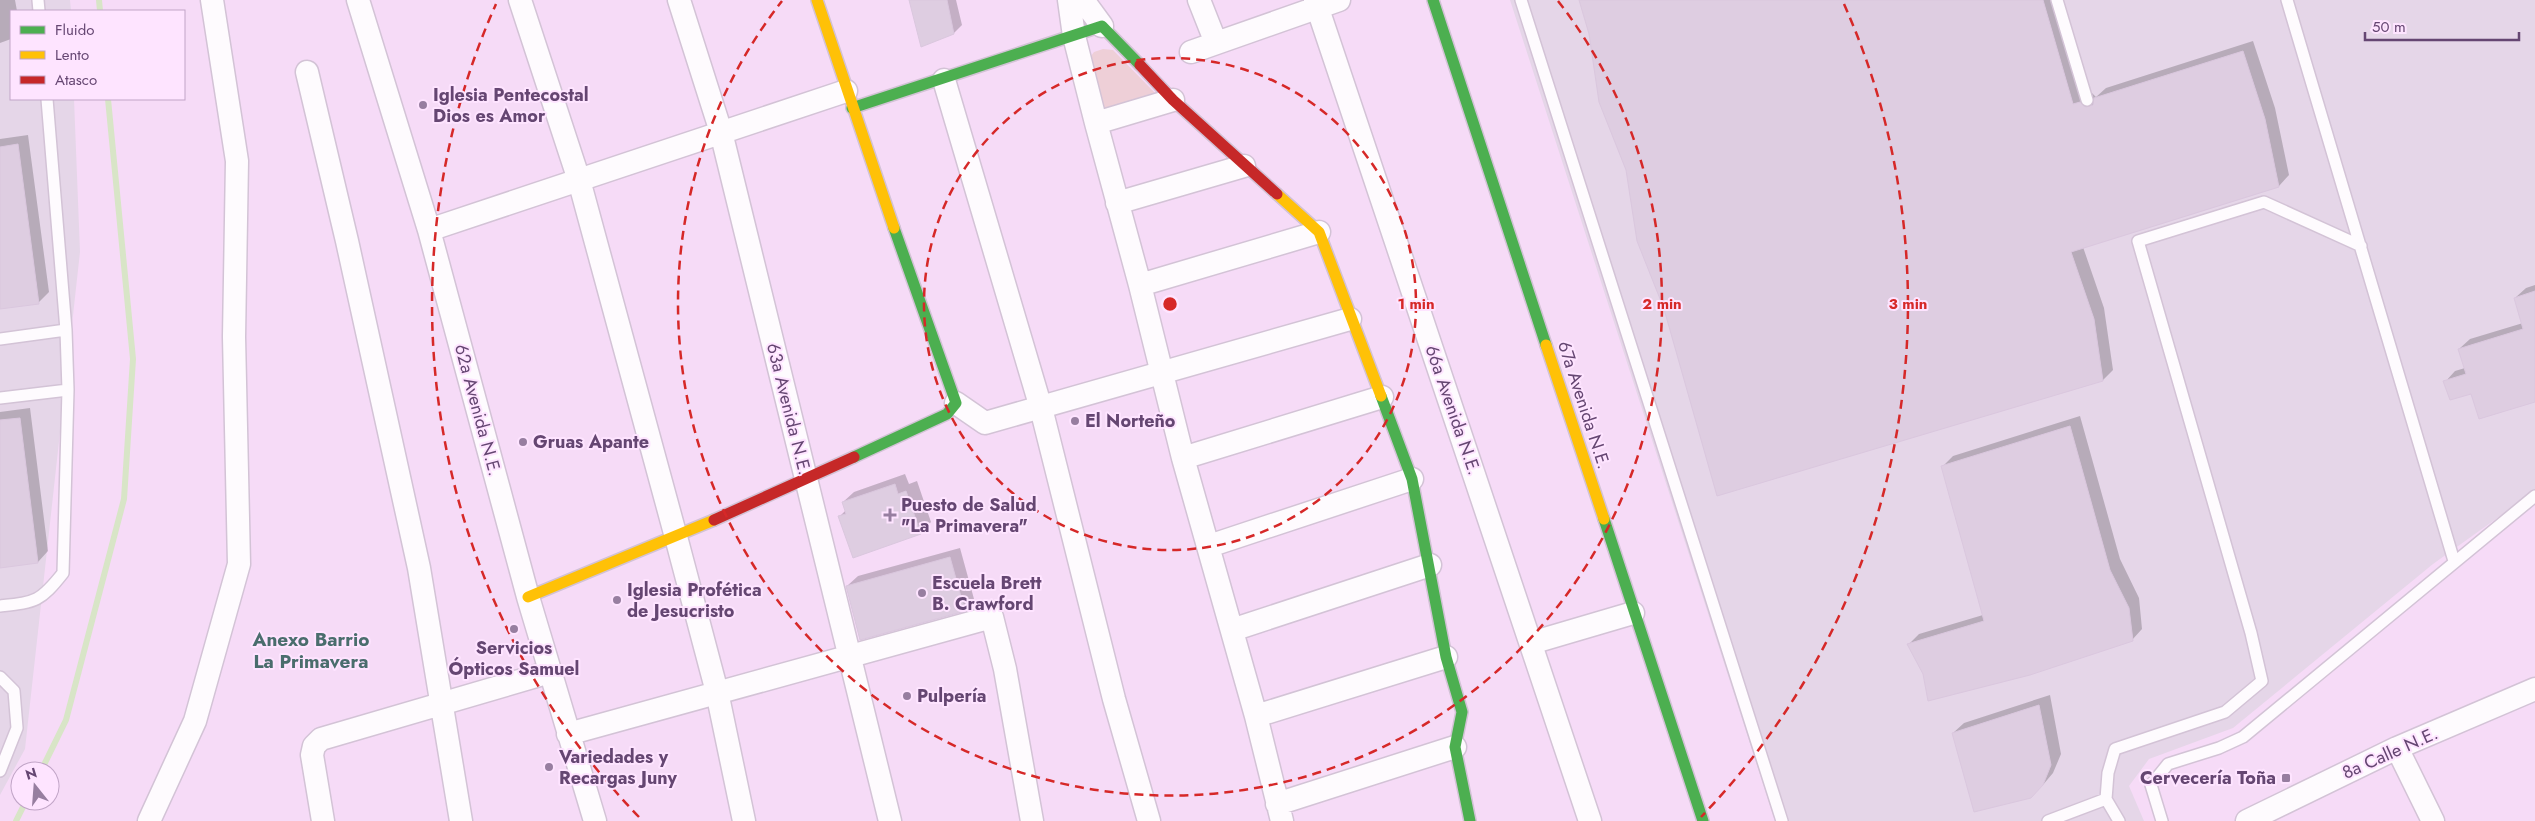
<svg xmlns="http://www.w3.org/2000/svg" width="2535" height="821" viewBox="0 0 2535 821" font-family="Jost,sans-serif">
	<rect width="100%" height="100%" fill="#f5e5f5"/>
	<path fill="#f6dbf7" fill-rule="evenodd" d="M0,0h2535v821h-2535zM11,11h173v88h-173zM20,771h30v30h-30z"/>
	<path fill="#e5d6e8" d="M0,0h70l1,11h-60v88h63l6,153 -55,497 -25,46z
		M1510,0h1025v491l-102,73 -200,164 -84,31 -20,27 15,35h-369z"/>
	<path fill="#eecfd7" d="M1103,49l10,1 44,45 -54,15 -14,-51 5,-7z"/>
	<path fill="#0003" d="M0,0h15l2,11h-6v28l-11,4z
		M910,0h46l6,25 -8,8z
		M1580,0h476l27,95 8,-3 5,5 10,-9 147,-47 22,67 14,67 -10,11 -196,61 21,61 9,62 -10,10 -476,-211z
		M28,135l21,157 -10,10 -39,6v-169z
		M2535,285v116l-63,-9 -27,-10 10,-11 10,-3 -6,-19 11,-10 53,-16 -8,-25 11,-10z
		M30,408l18,143 -10,11 -38,5v-155z
		M2080,416l40,143 19,39 3,31 -10,11 -208,34 -15,-30 10,-10 64,-19 -40,-149 10,-10z
		M905,474l4,10 8,-3 14,41 -10,11 -68,23 -13,-40 6,-6 -3,-8 11,-10z
		M960,548l14,51 -10,11 -117,-24 11,-10z
		M2050,695l11,59 -8,19 -11,13 -89,-53 11,-10z"/>
	<g fill="none" stroke-linecap="round" stroke-linejoin="round">
		<path stroke="#d8e5c7" stroke-width="6" d="M99,0l1,11
			M41,771l25,-51 58,-221 9,-140 -25,-260
			M16,821l10,-20"/>
	</g>
	<path fill="#decde1" stroke="#dac7de" d="M909,0h38l7,34 -33,13z
		M1579,0h464l30,104 7,-2 6,5 7,-2 1,-7 149,-47 22,68 14,68 -208,65 23,67 9,62 -386,115 -53,-187 -27,-68 -11,-71 -27,-68 -10,-68z
		M18,144l21,160 -39,5v-162z
		M2535,291v111l-56,17 -8,-25 -21,6 -7,-19 23,-7 -8,-25 65,-20 -9,-31z
		M20,418l18,145 -38,5v-148z
		M2070,426l40,144 19,38 4,33 -103,34 -102,26 -5,-27 -16,-30 77,-23 -43,-155z
		M895,484l3,10 8,-3 15,43 -68,24 -15,-42 8,-2 -4,-12z
		M950,557l15,54 -105,29 -14,-54z
		M2039,705l12,60 -8,20 -12,13 -57,14 -22,-79z"/>
	<g fill="none" stroke-linecap="round" stroke-linejoin="round">
		<g stroke="#d3c3d6" stroke-width="14">
			<path id="lane" d="M38,0l1,11
				M1521,0l261,821
				M2057,0l30,100
				M2287,0l167,561
				M0,339l66,-9
				M0,398l68,-8
				M0,606c36,-4 40,-4 63,-33l5,-183 -2,-60 -19,-231
				M0,677l14,14 3,37 -17,43
				M2048,821l58,-22
				M2119,821l-13,-22 2,-26 7,-24 110,-37 37,-31 -11,-48 -113,-392 126,-39 97,44
				M2162,821l-11,-36 17,-21 51,-16 24,-11 292,-241"/>
		</g>
		<g stroke="#d3c3d6" stroke-width="25">
			<path id="street" d="M358,0l71,230 99,367 67,224
				M520,0l59,180 97,357 41,155 27,129
				M679,0l42,132 169,689
				M1069,0l5,36 22,87 44,162 43,173 73,258 26,105
				M1083,0l19,26
				M1199,0l17,43
				M1315,0l275,821
				M1191,52l148,-52
				M307,72l40,169 72,327 42,253
				M944,80l97,328 73,291 35,122
				M1096,123l77,-23
				M1117,203l127,-37
				M429,230l417,-139
				M1140,285l179,-53
				M956,403l29,20 365,-104
				M1183,458l199,-61
				M1209,546l203,-67
				M1232,630l198,-65
				M1531,643l102,-30
				M1256,716l190,-59
				M568,734l424,-117 13,52 27,152
				M2397,748l36,73
				M1277,804l178,-57
				M149,821l46,-100 44,-157 -5,-227 3,-176 -25,-161
				M323,821l-11,-66 2,-9 7,-7 229,-67
				M2247,821l150,-73 138,-59"/>
		</g>
		<g stroke="#d2c2d5" stroke-width="14">
			<path id="fast" d="M1433,0l113,345
				M852,108l250,-82 38,39
				M1381,396l31,83 34,178 16,55 -7,35 15,74
				M854,457l93,-43 9,-11 -62,-175
				M1604,519l99,302"/>
		</g>
		<g stroke="#d2c2d5" stroke-width="14">
			<path id="slow" d="M817,0l77,228
				M1277,194l42,38 62,164
				M1546,345l58,174
				M528,597l186,-77"/>
		</g>
		<g stroke="#d2c2d5" stroke-width="14">
			<path id="jam" d="M1140,65l33,35 104,94
				M714,520l140,-63"/>
		</g>
		<use href="#lane" stroke="#fefbfe" stroke-width="11"/>
		<use href="#street" stroke="#fefbfe" stroke-width="22"/>
		<use href="#fast" stroke="#4caf50" stroke-width="11"/>
		<use href="#slow" stroke="#ffc107" stroke-width="11"/>
		<use href="#jam" stroke="#c62828" stroke-width="11"/>
	</g>
	<g fill="none" stroke="#d62828" stroke-width="2.5" stroke-dasharray="9 6">
		<circle cx="1170" cy="304" r="246"/>
		<path d="M1558 1A492 492 0 1 1 782 1"/>
		<path d="M639 817A738 738 0 0 1 496 4M1844 4A738 738 0 0 1 1701 817"/>
	</g>
	<g fill="#977ea0" stroke="#fee4ff" stroke-width="2">
		<circle cx="423" cy="105" r="5"/>
		<circle cx="1075" cy="421" r="5"/>
		<circle cx="523" cy="442" r="5"/>
		<path d="M887.5 507.5h5v5h5v5h-5v5h-5v-5h-5v-5h5z"/>
		<circle cx="922" cy="593" r="5"/>
		<circle cx="617" cy="600" r="5"/>
		<circle cx="514" cy="629" r="5"/>
		<circle cx="907" cy="696" r="5"/>
		<circle cx="549" cy="767" r="5"/>
		<rect x="2281" y="773" width="10" height="10" rx="2.5"/>
	</g>
	<g text-anchor="middle" dominant-baseline="central" stroke-width="4" stroke-linejoin="round" paint-order="stroke">
		<g font-size="18" font-weight="bold" fill="#654672" stroke="#fee4ff" text-anchor="start">
			<text x="433" y="95">Iglesia Pentecostal<tspan x="433" dy="21">Dios es Amor</tspan></text>
			<text x="1085" y="421">El Norteño</text>
			<text x="533" y="442">Gruas Apante</text>
			<text x="901" y="505">Puesto de Salud<tspan x="901" dy="21">"La Primavera"</tspan></text>
			<text x="932" y="583">Escuela Brett<tspan x="932" dy="21">B. Crawford</tspan></text>
			<text x="627" y="590">Iglesia Profética<tspan x="627" dy="21">de Jesucristo</tspan></text>
			<text x="514" y="648" text-anchor="middle">Servicios<tspan x="514" dy="21">Ópticos Samuel</tspan></text>
			<text x="917" y="696">Pulpería</text>
			<text x="559" y="757">Variedades y<tspan x="559" dy="21">Recargas Juny</tspan></text>
			<text x="2276" y="778" text-anchor="end">Cervecería Toña</text>
		</g>
		<g font-size="18" fill="#654672" stroke="#fee4ff">
			<text transform="translate(1584 405) rotate(72)">67a Avenida N.E.</text>
			<text transform="translate(789 409) rotate(76)">63a Avenida N.E.</text>
			<text transform="translate(478 410) rotate(75)">62a Avenida N.E.</text>
			<text transform="translate(1453 410) rotate(71)">66a Avenida N.E.</text>
			<text transform="translate(2390 753) rotate(-24)">8a Calle N.E.</text>
		</g>
		<g font-size="19" font-weight="bold" fill="#4a6d6d" stroke="#fee4ff">
			<text x="311" y="639">Anexo Barrio<tspan x="311" dy="22">La Primavera</tspan></text>
		</g>
	</g>
	<circle cx="1170" cy="304" r="8" fill="#d62828" stroke="#fee4ff" stroke-width="2.5"/>
	<g font-size="15" text-anchor="middle" font-weight="bold" fill="#d62828" stroke="#fee4ff" stroke-width="4" stroke-linejoin="round" paint-order="stroke">
		<text x="1416" y="309">1 min</text>
		<text x="1662" y="309">2 min</text>
		<text x="1908" y="309">3 min</text>
	</g>
	<rect x="10" y="10" width="175" height="90" fill="#fee4ff" stroke="#c1a5c7"/>
	<rect x="20" y="26" width="25" height="8" fill="#4caf50" stroke="#c1a5c7"/>
	<text x="55" y="35" font-size="15" fill="#654672">Fluido</text>
	<rect x="20" y="51" width="25" height="8" fill="#ffc107" stroke="#c1a5c7"/>
	<text x="55" y="60" font-size="15" fill="#654672">Lento</text>
	<rect x="20" y="76" width="25" height="8" fill="#c62828" stroke="#c1a5c7"/>
	<text x="55" y="85" font-size="15" fill="#654672">Atasco</text>
	<g transform="translate(35 786) rotate(343)"><circle r="24" fill="#fee4ff" stroke="#c1a5c7"/>
	<path d="M0-4L9 19L0 12L-9 19Z" fill="#977ea0"/>
	<text y="-8" font-size="14" font-weight="bold" text-anchor="middle" fill="#654672">N</text>
	</g>
	<path d="M2365 32v8h154v-8" fill="none" stroke="#654672" stroke-width="2.5"/>
	<text x="2372" y="32" font-size="15" fill="#654672" stroke="#fee4ff" stroke-width="4" paint-order="stroke">50 m</text>
</svg>
